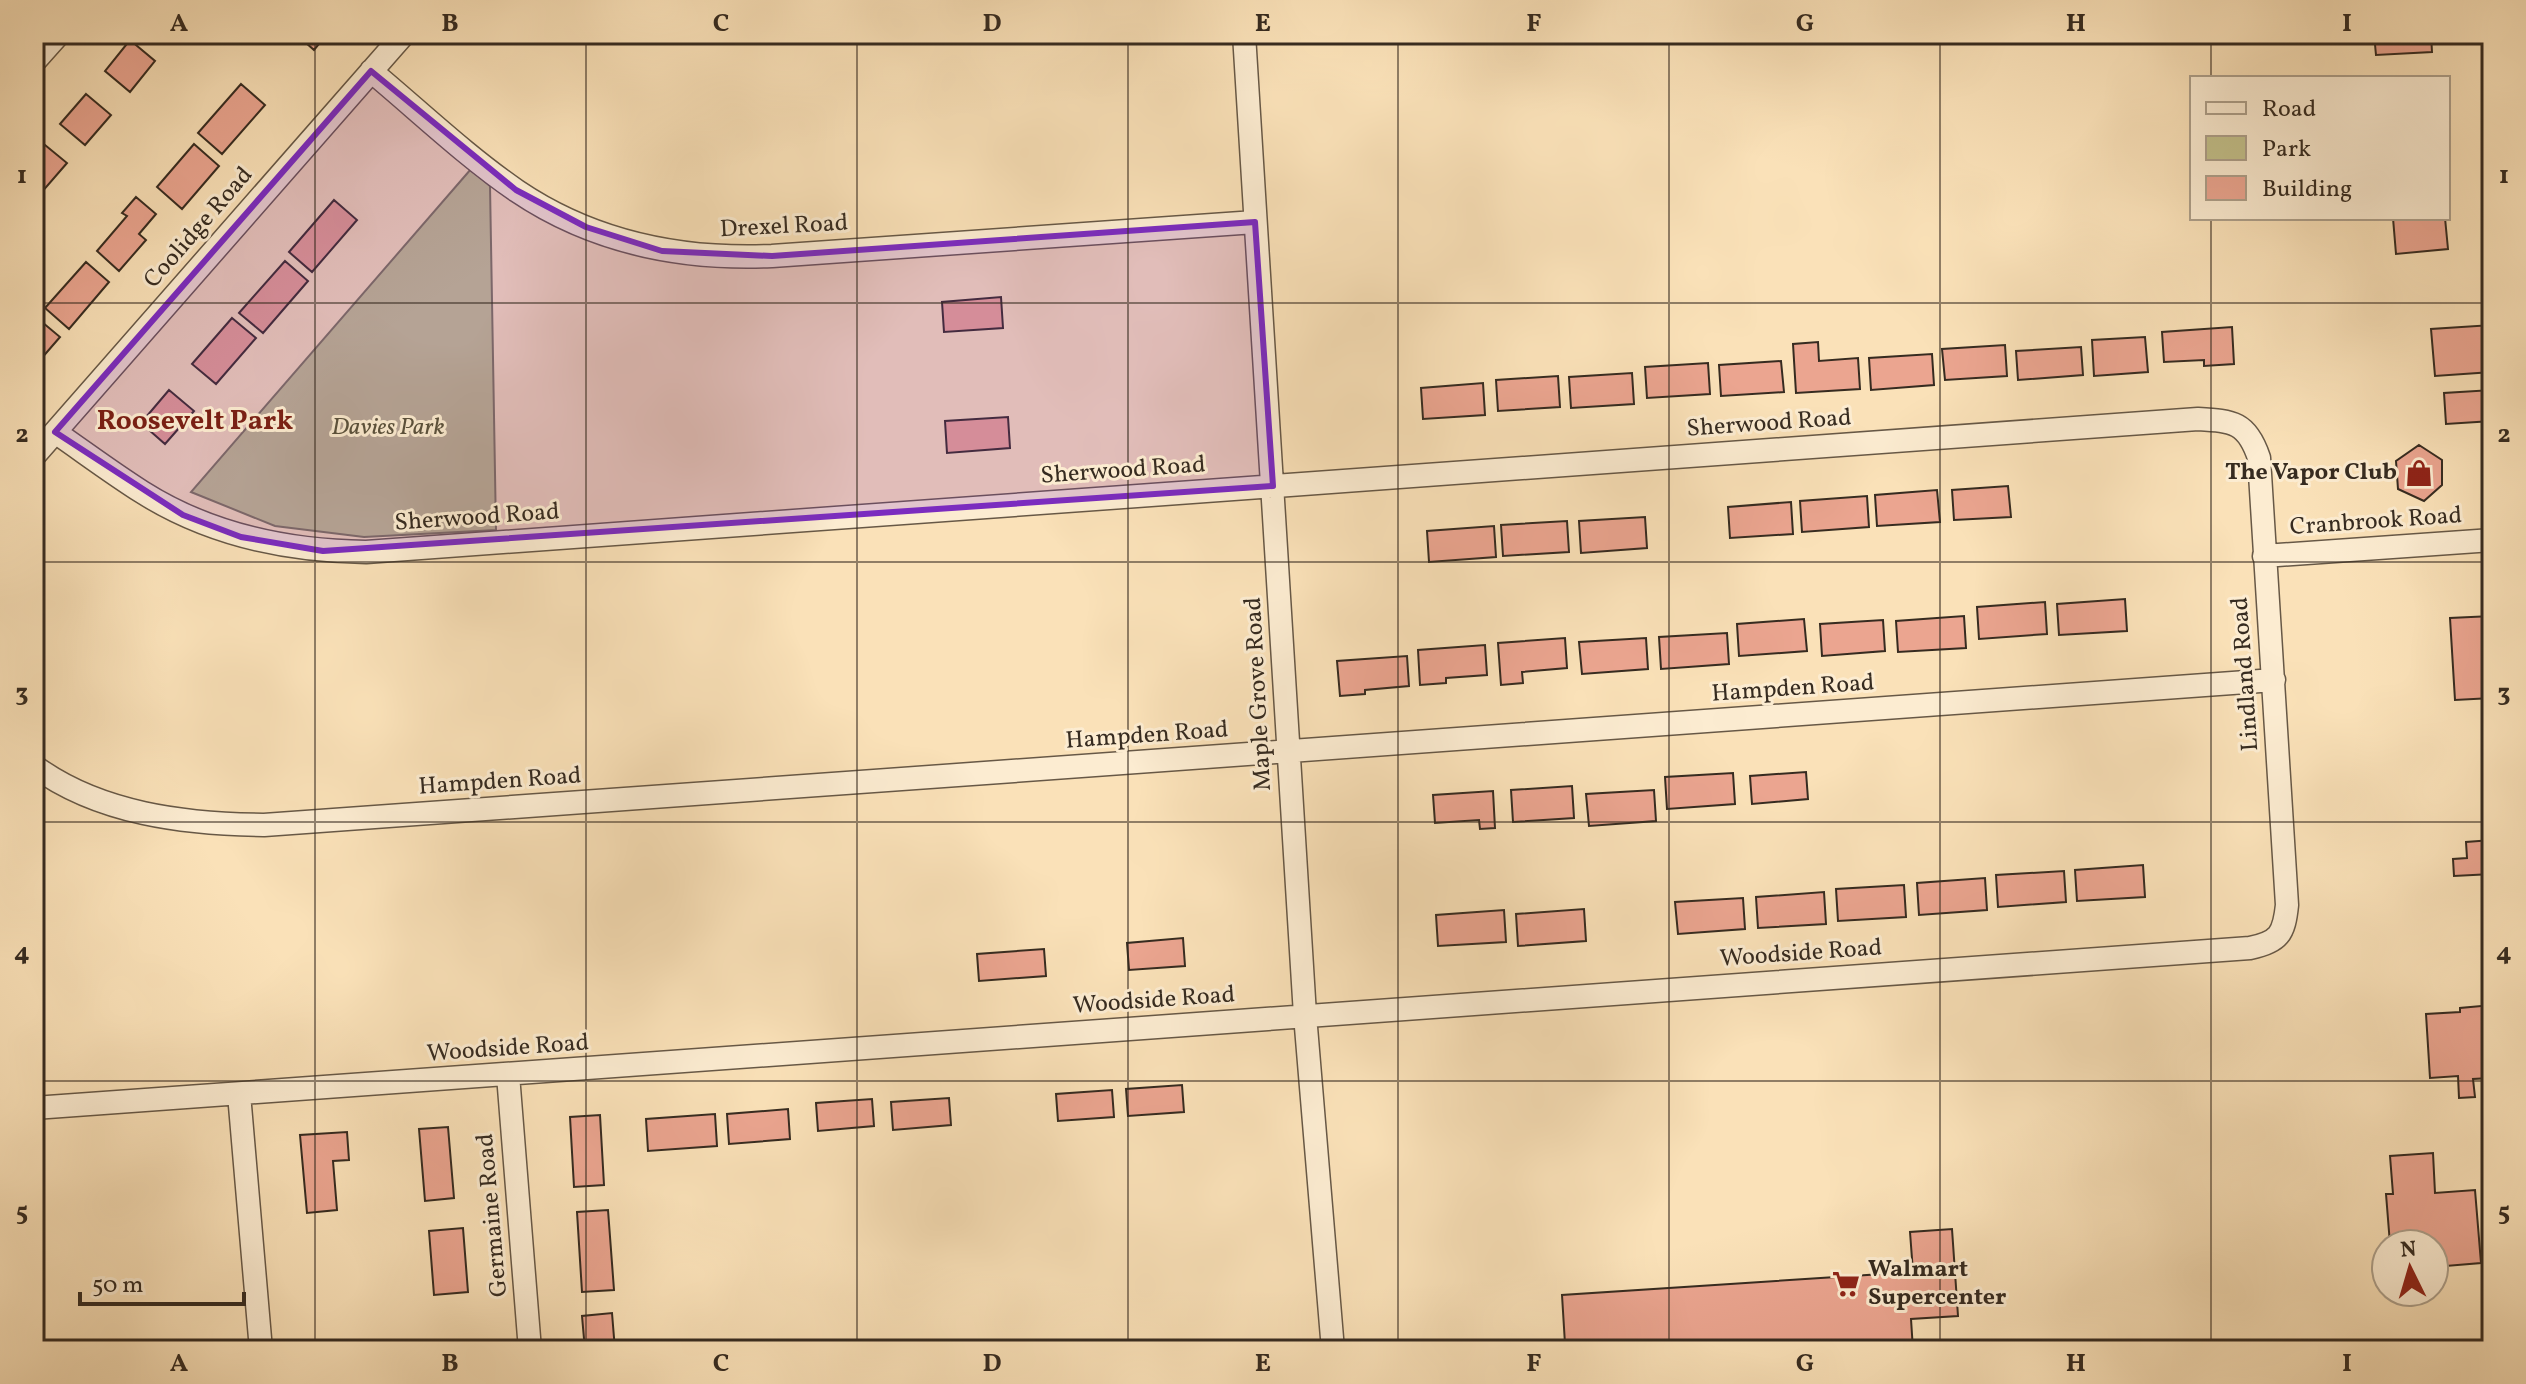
<svg xmlns="http://www.w3.org/2000/svg" width="2526" height="1384" viewBox="0 0 2526 1384" font-family="Vollkorn,serif">
	<rect width="100%" height="100%" fill="#fae1b8"/>
	<filter id="stains"><feTurbulence type="fractalNoise" baseFrequency=".0025" numOctaves="4"/><feColorMatrix values="0 0 0 0 .2 0 0 0 0 .09 0 0 0 0 .02 0 0 0 .5 -.17"/></filter>
	<radialGradient id="worn" r=".72"><stop offset=".6" stop-color="#630" stop-opacity="0"/><stop offset="1" stop-color="#630" stop-opacity=".3"/></radialGradient>
	<path fill="#c3c18b" stroke="#7c7656" stroke-width="2" d="M471,169l19,17 6,344 -132,7 -89,-11 -84,-34z"/>
	<path fill="#eba590" stroke="#362b20" stroke-width="2" d="M296,34h31l-13,16z
		M2374,34h57l1,18 -56,3z
		M130,40l25,21 -25,31 -25,-21z
		M241,84l24,21 -43,49 -24,-21z
		M86,94l25,21 -26,30 -25,-21z
		M194,144l25,22 -37,43 -25,-22z
		M45,145l22,18 -32,37 -1,-43z
		M136,197l20,17 -17,20 7,6 -27,31 -22,-20 30,-35 -5,-3z
		M334,200l23,20 -45,52 -23,-20z
		M2393,218h52l3,31 -52,5z
		M285,261l23,20 -45,52 -24,-20z
		M86,262l23,20 -40,47 -24,-21z
		M1001,297l2,31 -59,4 -2,-30z
		M36,317l24,20 -26,30v-48z
		M232,318l24,20 -40,46 -24,-20z
		M2492,325v47l-57,4 -4,-47z
		M2232,327l2,37 -30,2v-6l-40,2 -2,-30z
		M2145,337l3,35 -54,4 -2,-36z
		M1818,342l1,19 39,-3 2,31 -64,4 -3,-49z
		M2005,345l2,31 -62,4 -3,-31z
		M2081,347l2,28 -65,5 -2,-29z
		M1932,354l2,31 -63,5 -2,-32z
		M1781,361l3,31 -63,4 -2,-31z
		M1708,363l2,31 -63,4 -2,-31z
		M1632,373l2,31 -63,4 -2,-31z
		M1558,376l2,31 -62,4 -2,-31z
		M1483,383l2,32 -62,4 -2,-31z
		M169,390l25,21 -29,33 -24,-21z
		M2492,390v31l-46,3 -2,-31z
		M1008,417l2,31 -63,5 -2,-32z
		M2419,445l23,15v25l-18,16 -26,-12 -2,-28z
		M2008,486l3,31 -57,3 -2,-30z
		M1937,490l3,32 -63,4 -2,-31z
		M1867,496l2,31 -67,5 -2,-31z
		M1791,502l2,32 -63,4 -2,-31z
		M1645,517l2,31 -66,5 -2,-32z
		M1567,521l2,31 -66,4 -2,-31z
		M1494,526l2,31 -67,5 -2,-31z
		M2125,599l2,32 -68,4 -2,-31z
		M2045,602l2,32 -68,5 -2,-32z
		M1964,616l2,32 -68,4 -2,-31z
		M2492,616v82l-37,2 -5,-82z
		M1804,619l3,32 -68,5 -2,-32z
		M1883,620l2,31 -63,5 -2,-32z
		M1727,633l2,31 -68,5 -2,-32z
		M1565,638l2,30 -45,4 1,11 -22,2 -3,-42z
		M1646,638l2,31 -66,5 -3,-32z
		M1485,645l2,30 -41,3v5l-26,2 -2,-35z
		M1407,656l2,30 -44,4v4l-25,2 -3,-35z
		M1806,772l2,27 -56,5 -2,-28z
		M1733,773l2,31 -68,5 -2,-32z
		M1572,786l2,32 -61,4 -2,-32z
		M1654,790l2,31 -67,5 -3,-32z
		M1493,791l2,37 -15,1 -1,-9 -44,3 -2,-28z
		M2492,840v34l-38,2 -1,-17 14,-1 -1,-16z
		M2143,865l2,32 -68,4 -2,-31z
		M2064,871l2,31 -68,5 -2,-32z
		M1985,878l2,32 -68,5 -2,-32z
		M1904,885l2,32 -68,4 -2,-32z
		M1824,892l2,32 -68,4 -2,-31z
		M1743,898l2,31 -67,5 -3,-32z
		M1584,909l2,32 -68,5 -2,-32z
		M1504,910l2,32 -68,4 -2,-31z
		M1183,938l2,28 -56,4 -2,-27z
		M1044,949l2,27 -67,5 -2,-27z
		M2492,1005v82l-2,-9 -17,1 2,18 -16,1 -1,-22 -28,2 -4,-64 34,-2v-4z
		M1182,1085l2,27 -56,4 -2,-27z
		M1112,1090l2,27 -56,4 -2,-27z
		M949,1098l2,27 -58,5 -2,-28z
		M872,1099l2,27 -56,5 -2,-28z
		M788,1109l2,30 -61,5 -2,-30z
		M715,1114l2,32 -69,5 -2,-32z
		M600,1115l4,70 -30,2 -4,-70z
		M448,1127l6,71 -29,3 -6,-72z
		M347,1132l2,28 -16,1 4,49 -30,3 -7,-78z
		M2433,1153l2,40 40,-3 6,73 -47,4v-23h-44l-4,-50h7l-3,-38z
		M608,1210l6,80 -32,2 -5,-80z
		M463,1228l5,64 -34,3 -5,-64z
		M1952,1229l6,87 -47,3 2,31h-311l-1,-8 -36,2 -3,-49 351,-23 -3,-40z
		M612,1313l3,37h-30l-3,-34z"/>
	<g fill="none" stroke-linecap="round" stroke-linejoin="round">
		<g stroke="#675846" stroke-width="25">
			<path id="minor" d="M1244,34l61,981 28,335
				M34,62l25,-28
				M371,71c48,40 95,85 146,120 77,52 164,69 255,65l483,-34
				M34,456l370,-422
				M2264,556l228,-16
				M34,766c65,48 151,58 230,59l2010,-145
				M508,1075l22,275
				M239,1094l22,256
				M34,1108l2216,-160c29,-6 34,-14 37,-43l-28,-447c-12,-36 -26,-37 -61,-39l-1832,133c-80,-1 -156,-17 -224,-60 -30,-19 -58,-40 -87,-60"/>
		</g>
		<use href="#minor" stroke="#fcecd1" stroke-width="22"/>
	</g>
	<path fill="#7b2cbf" fill-opacity="0.2" stroke="#7b2cbf" stroke-width="6" stroke-linejoin="round" d="M371,71l145,119 70,37 76,24 110,5 483,-34 18,264 -950,65 -82,-14 -58,-22 -128,-83z"/>
	<path fill="none" stroke="#362b20" stroke-width="2" stroke-opacity="0.55" d="M315,34v1316M586,34v1316M857,34v1316M1128,34v1316M1398,34v1316M1669,34v1316M1940,34v1316M2211,34v44M2211,218v1132M34,303h2458M34,562h2458M34,822h2458M34,1081h2458"/>
	<defs>
		<g id="shop-bare" transform="scale(2.16)"><path d="M-5-2.5h2.3a2.7 3.5 0 0 1 5.4 0H5L5.5 6h-11ZM-1.5-2.5h3a1.5 2.3 0 0 0-3 0Z" fill="#8f2418" stroke="#fcecd1" stroke-width="2.5" paint-order="stroke"/></g>
		<g id="supermarket-bare" transform="scale(2.16)"><path d="M-6-5.5h2.5l.6 2H6L4.5 2H-2.5L-4.4-4H-6ZM-1.5 3.2a1.3 1.3 0 1 0 .1 0ZM3 3.2a1.3 1.3 0 1 0 .1 0Z" fill="#8f2418" stroke="#fcecd1" stroke-width="2.5" paint-order="stroke"/></g>
	</defs>
	<g fill-rule="evenodd">
		<use href="#shop-bare" x="2419" y="473"/>
		<use href="#supermarket-bare" x="1846" y="1284"/>
	</g>
	<g text-anchor="middle" dominant-baseline="central" stroke-width="6" stroke-linejoin="round" paint-order="stroke">
		<g font-size="24" fill="#362b20" stroke="#fcecd1">
			<text transform="translate(784 227) rotate(-3)">Drexel Road</text>
			<text transform="translate(199 228) rotate(-49)">Coolidge Road</text>
			<text transform="translate(1769 424) rotate(-4)">Sherwood Road</text>
			<text transform="translate(1123 471) rotate(-4)">Sherwood Road</text>
			<text transform="translate(477 518) rotate(-4)">Sherwood Road</text>
			<text transform="translate(2376 522) rotate(-4)">Cranbrook Road</text>
			<text transform="translate(2246 674) rotate(-94)">Lindland Road</text>
			<text transform="translate(1793 689) rotate(-4)">Hampden Road</text>
			<text transform="translate(1259 694) rotate(-93)">Maple Grove Road</text>
			<text transform="translate(1147 736) rotate(-4)">Hampden Road</text>
			<text transform="translate(500 782) rotate(-4)">Hampden Road</text>
			<text transform="translate(1801 954) rotate(-4)">Woodside Road</text>
			<text transform="translate(1154 1001) rotate(-4)">Woodside Road</text>
			<text transform="translate(508 1049) rotate(-4)">Woodside Road</text>
			<text transform="translate(493 1215) rotate(-95)">Germaine Road</text>
		</g>
		<g font-size="24" font-style="italic" fill="#59503b" stroke="#fcecd1">
			<text x="388" y="428">Davies Park</text>
		</g>
		<g font-size="24" font-weight="bold" fill="#362b20" stroke="#fcecd1" text-anchor="end">
			<text x="2397" y="473">The Vapor Club</text>
			<text x="1868" y="1270" text-anchor="start">Walmart<tspan x="1868" dy="28">Supercenter</tspan></text>
		</g>
		<g font-size="28" font-weight="bold" fill="#7a1f14" stroke="#fcecd1">
			<text x="195" y="421">Roosevelt Park</text>
		</g>
	</g>
	<rect width="2526" height="1384" fill="none" stroke="#fae1b8" stroke-width="88"/>
	<rect x="2190" y="76" width="260" height="144" fill="#fcecd1" stroke="#ad9f8a" stroke-width="2"/>
	<rect x="2206" y="102" width="40" height="12" fill="#fcecd1" stroke="#ad9f8a" stroke-width="2"/>
	<text x="2262" y="116" font-size="24" fill="#362b20">Road</text>
	<rect x="2206" y="136" width="40" height="24" fill="#c3c18b" stroke="#ad9f8a" stroke-width="2"/>
	<text x="2262" y="156" font-size="24" fill="#362b20">Park</text>
	<rect x="2206" y="176" width="40" height="24" fill="#eba590" stroke="#ad9f8a" stroke-width="2"/>
	<text x="2262" y="196" font-size="24" fill="#362b20">Building</text>
	<g transform="translate(2410 1268) rotate(355)"><circle r="38" fill="#fcecd1" stroke="#ad9f8a" stroke-width="2"/>
	<path d="M0-6L14 30L0 20L-14 30Z" fill="#8f2418"/>
	<text y="-12" font-size="22" font-weight="bold" text-anchor="middle" fill="#362b20">N</text>
	</g>
	<path d="M80 1292v12h164v-12" fill="none" stroke="#362b20" stroke-width="4"/>
	<text x="92" y="1292" font-size="24" fill="#362b20" stroke="#fcecd1" stroke-width="6" paint-order="stroke">50 m</text>
	<rect x="44" y="44" width="2438" height="1296" fill="none" stroke="#362b20" stroke-width="3"/>
	<g font-size="26" text-anchor="middle" font-weight="bold" fill="#362b20">
		<text x="179" y="31">A</text>
		<text x="450" y="31">B</text>
		<text x="721" y="31">C</text>
		<text x="992" y="31">D</text>
		<text x="1263" y="31">E</text>
		<text x="1534" y="31">F</text>
		<text x="1805" y="31">G</text>
		<text x="2076" y="31">H</text>
		<text x="2347" y="31">I</text>
		<text x="22" y="183">1</text>
		<text x="2504" y="183">1</text>
		<text x="22" y="442">2</text>
		<text x="2504" y="442">2</text>
		<text x="22" y="701">3</text>
		<text x="2504" y="701">3</text>
		<text x="22" y="960">4</text>
		<text x="2504" y="960">4</text>
		<text x="22" y="1220">5</text>
		<text x="2504" y="1220">5</text>
		<text x="179" y="1371">A</text>
		<text x="450" y="1371">B</text>
		<text x="721" y="1371">C</text>
		<text x="992" y="1371">D</text>
		<text x="1263" y="1371">E</text>
		<text x="1534" y="1371">F</text>
		<text x="1805" y="1371">G</text>
		<text x="2076" y="1371">H</text>
		<text x="2347" y="1371">I</text>
	</g>
	<rect width="100%" height="100%" filter="url(#stains)"/>
	<rect width="100%" height="100%" fill="url(#worn)"/>
</svg>
